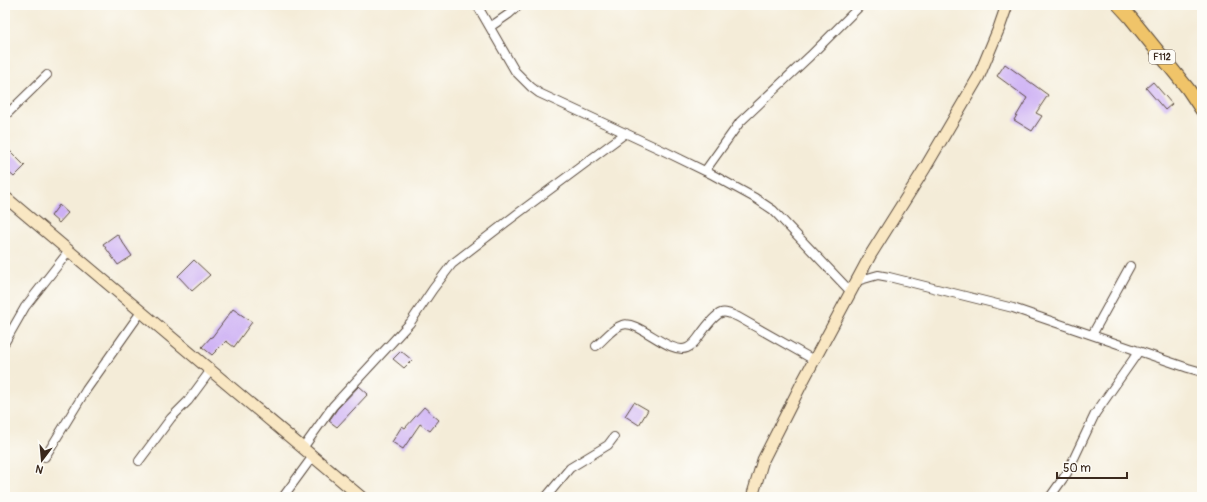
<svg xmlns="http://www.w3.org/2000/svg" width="1207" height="502" viewBox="0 0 1207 502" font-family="Pangolin,sans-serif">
	<rect width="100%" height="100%" fill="#fdfcf7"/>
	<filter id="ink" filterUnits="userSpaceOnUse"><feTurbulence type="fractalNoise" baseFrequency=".025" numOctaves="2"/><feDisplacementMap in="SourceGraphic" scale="8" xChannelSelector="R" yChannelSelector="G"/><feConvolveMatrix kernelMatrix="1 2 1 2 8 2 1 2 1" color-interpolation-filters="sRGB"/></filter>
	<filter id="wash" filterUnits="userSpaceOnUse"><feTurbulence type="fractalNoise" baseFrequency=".012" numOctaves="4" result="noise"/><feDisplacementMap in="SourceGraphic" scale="16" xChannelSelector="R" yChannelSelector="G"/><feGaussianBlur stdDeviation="0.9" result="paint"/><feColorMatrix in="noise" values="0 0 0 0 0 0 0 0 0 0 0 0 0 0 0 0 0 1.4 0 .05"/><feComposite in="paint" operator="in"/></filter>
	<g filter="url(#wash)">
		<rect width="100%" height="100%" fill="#f4ecd8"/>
		<g id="blocks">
			<path fill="#cdb0f4" d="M1005,64l43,31 -12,18 6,3 -10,15 -18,-11 13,-22 -30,-22z
				M1153,82l19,22 -7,6 -19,-22z
				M10,151l15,15 -11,11 -9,-8v-13z
				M59,205l9,8 -9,10 -8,-7z
				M117,234l15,22 -14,9 -15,-21z
				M194,260l16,15 -18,16 -14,-15z
				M233,309l19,13 -18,25 -8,-6 -14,14 -10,-8 9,-10h1z
				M401,351l11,9 -8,8 -11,-9z
				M359,386l9,8 -31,33 -8,-6 8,-12z
				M634,402l14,8 -9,15 -14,-9z
				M424,407l15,13 -9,11 -10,-7 -17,25 -11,-7 10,-16 3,2z"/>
		</g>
	</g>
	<g filter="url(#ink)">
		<use href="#blocks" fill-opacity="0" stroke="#57473a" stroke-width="1"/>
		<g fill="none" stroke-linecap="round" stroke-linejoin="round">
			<g stroke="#57473a" stroke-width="10">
				<path id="minor" d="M477,5l38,66 16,16 8,6 127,59 47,23 42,23 18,12 78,82
					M490,27l19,-13 10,-9
					M5,116l42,-41
					M705,171l35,-49 70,-66 51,-51
					M857,281l21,-6 11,2 124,31 175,60 14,4
					M1092,335l38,-69
					M5,342l20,-35 44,-56
					M596,346c8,-6 16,-18 26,-21 16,-6 47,30 65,23 5,-2 8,-6 11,-10 5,-7 15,-22 23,-25 5,-2 12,2 17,4l76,43
					M303,448l30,-42 77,-83 23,-34 19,-25 65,-50 109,-81
					M45,457l41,-67 55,-78
					M139,461l32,-43 17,-17 23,-31
					M283,497l30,-41
					M546,497l24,-29 38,-23 6,-8
					M1050,497l17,-24 28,-59 44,-63"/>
			</g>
			<g stroke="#57473a" stroke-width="13">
				<path id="secondary" d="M5,197l356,300
					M752,497l11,-37 41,-81 67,-125 54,-86 54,-92 20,-48 8,-23"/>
			</g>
			<g stroke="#57473a" stroke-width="15">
				<path id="primary" d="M1119,5l11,12 58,72 14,21"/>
			</g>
			<use href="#minor" stroke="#fff" stroke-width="8"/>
			<use href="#secondary" stroke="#f9e7c3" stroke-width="11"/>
			<use href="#primary" stroke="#f0c469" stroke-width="13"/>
		</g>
	</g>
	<g text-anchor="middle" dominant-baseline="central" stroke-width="3" stroke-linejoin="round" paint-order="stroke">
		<rect fill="#fdfcf7" stroke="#75695f" stroke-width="1" x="1149" y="50" width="26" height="14" rx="3"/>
		<g font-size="9" font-weight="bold" fill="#3b2a1e">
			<text x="1162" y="57">F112</text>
		</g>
	</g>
	<rect width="1207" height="502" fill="none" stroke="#fdfcf7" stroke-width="20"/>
	<g transform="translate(42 460) rotate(196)" stroke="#fdfcf7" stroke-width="3" paint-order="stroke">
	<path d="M0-3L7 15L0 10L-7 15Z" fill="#3b2a1e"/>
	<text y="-6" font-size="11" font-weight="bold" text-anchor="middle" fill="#3b2a1e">N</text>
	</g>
	<path d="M1057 472v6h70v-6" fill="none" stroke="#3b2a1e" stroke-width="2"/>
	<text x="1063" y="472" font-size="12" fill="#3b2a1e" stroke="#fdfcf7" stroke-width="3" paint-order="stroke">50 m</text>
</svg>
